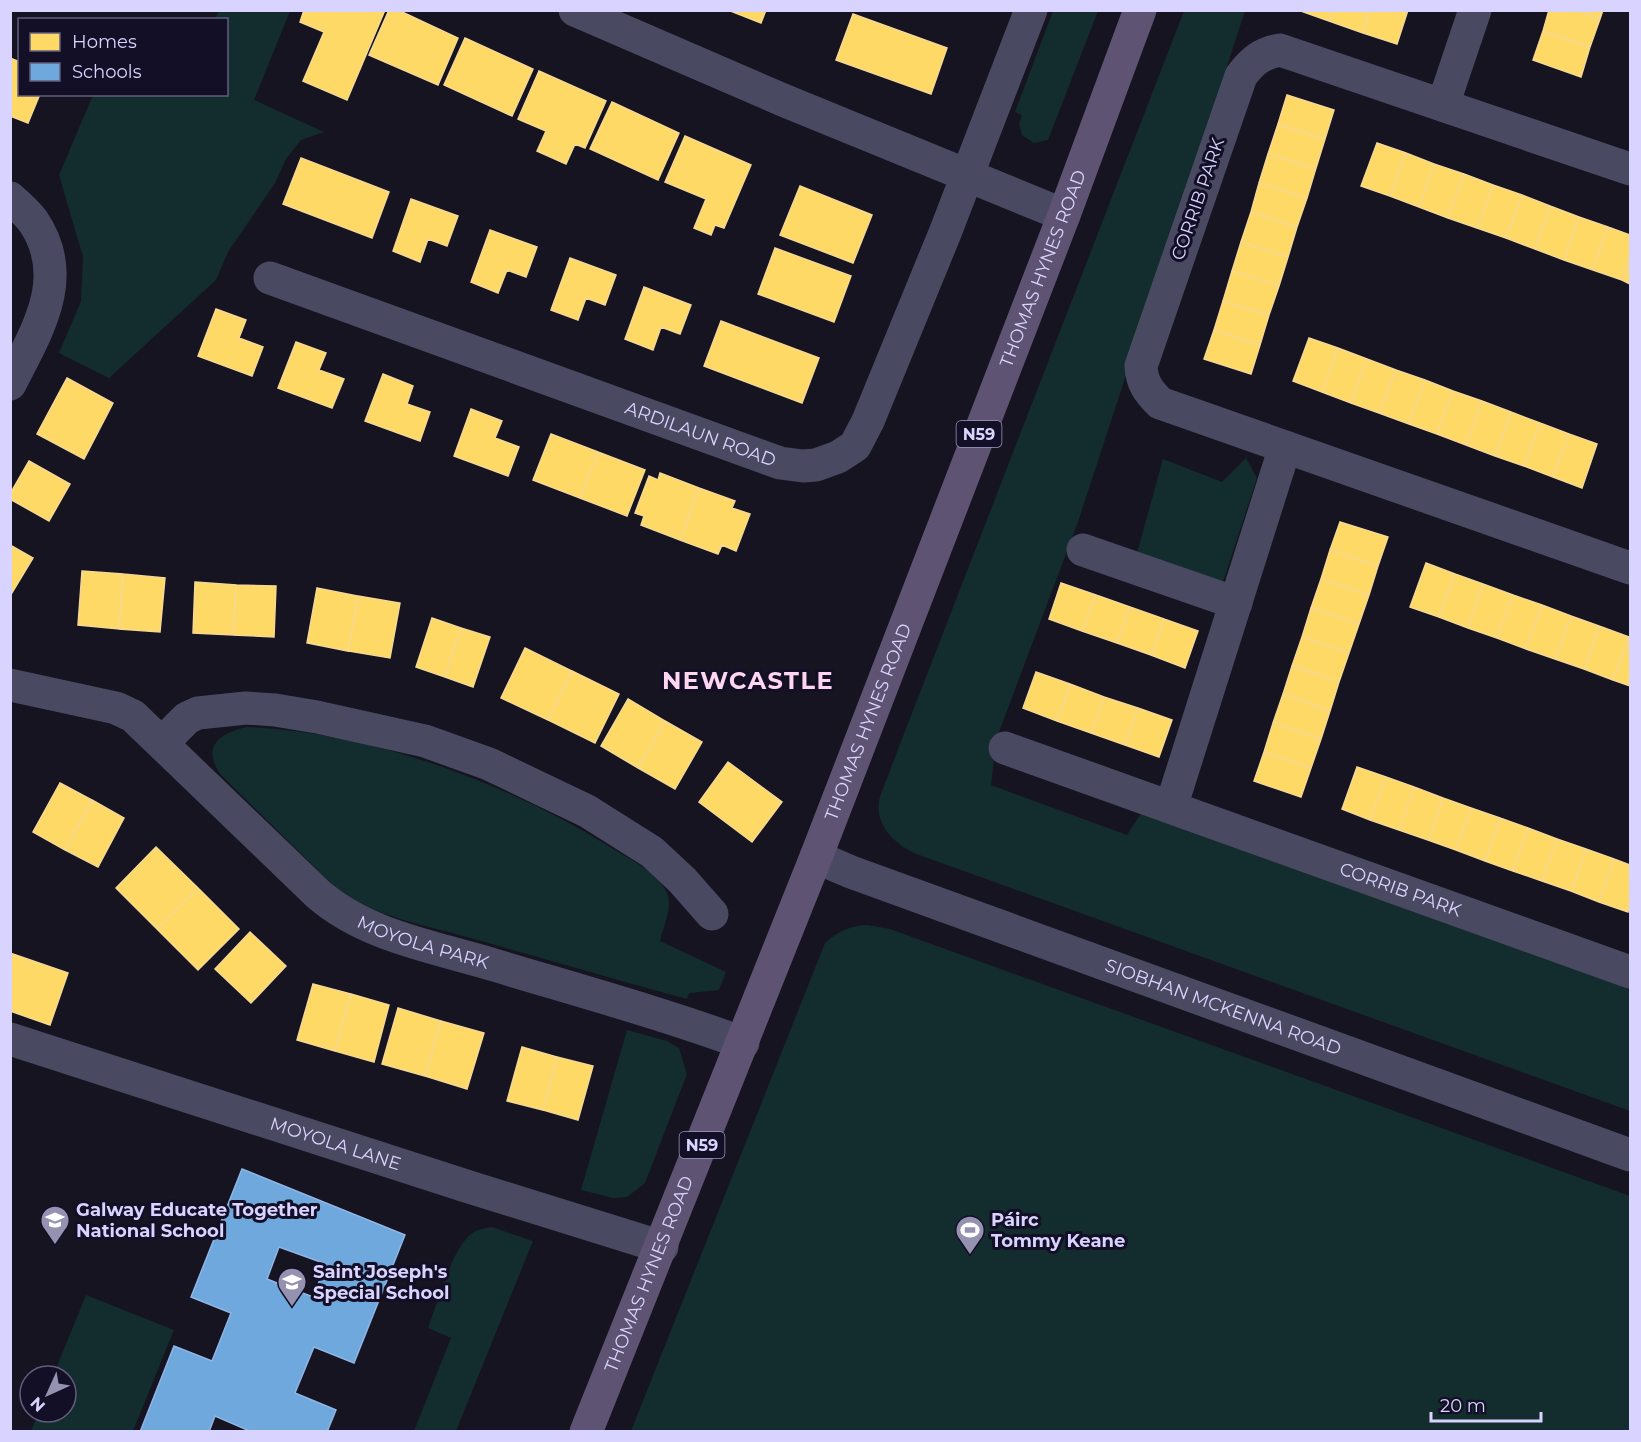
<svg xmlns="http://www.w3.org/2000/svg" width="1641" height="1442" viewBox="0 0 1641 1442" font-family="Montserrat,sans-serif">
	<rect width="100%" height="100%" fill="#161421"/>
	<path fill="#132c2d" d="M219,11h71l-36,89 70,32 -23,8 -15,19 -11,24 -47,69 -12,28 -107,98 -50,-25 22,-52 2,-44 -24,-82 34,-80 133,-1v-74l-11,-1z
		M1053,11h45l-50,129 -14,3 -12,-8 -3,-11 3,-9 -7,-3z
		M1184,11h61l-167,511 -82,218 -5,45 136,50 15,-23 488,174v125l-708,-255c-22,-8 -47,-27 -43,-55 2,-10 8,-21 11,-31z
		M1246,458l11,20 -34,104 -86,-29 26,-94 59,23z
		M247,727c125,5 263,57 368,123 17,10 43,23 52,43 6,14 -4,34 -7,48l66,31 -7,18 -30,3 -2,6c-73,-20 -145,-41 -217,-61 -44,-13 -96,-21 -133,-49l-116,-114c-20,-28 -2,-42 26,-48z
		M867,925l23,4 740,267v235h-999l194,-488c14,-12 24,-17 42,-18z
		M627,1030l40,11 12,7 8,26 -42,109 -18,14 -14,1 -32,-8z
		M492,1227l41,14 -77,190h-42l37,-93 -23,-10c9,-24 23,-77 42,-93 7,-6 14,-7 22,-8z
		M86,1295l88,35 -41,101h-102l8,-19h27v-36h-13z"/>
	<path fill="#ffd966" stroke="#f4d894" stroke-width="1.5" d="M304,10h81l-38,90 -44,-19 21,-49 -24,-10z
		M389,10h9l60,28 -20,47 -69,-30z
		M728,10h38l-5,13z
		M1298,10h34l-3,11z
		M1332,10h38l-7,23 -34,-12z
		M1370,10h38l-11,34 -34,-11z
		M1549,10h27l24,9 -10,28 -47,-16z
		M1576,10h27l-3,9z
		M853,14l94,34 -16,46 -95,-34z
		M1543,31l47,16 -9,30 -48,-17z
		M465,38l68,31 -21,47 -68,-31z
		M10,58l10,4v32h20l-12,29 -18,-7z
		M539,71l67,30 -21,47 -10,-4 -9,20 -29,-13 9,-20 -28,-12z
		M1287,95l47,15 -9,29 -47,-15z
		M612,102l67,31 -21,47 -68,-31z
		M1278,124l47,15 -9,29 -48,-14z
		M685,136l66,29 -27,63 -9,-3 -4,10 -17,-7 12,-29 -41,-17z
		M1377,143l29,10 -16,43 -29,-10z
		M1406,153l28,11 -15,43 -29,-11z
		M1268,154l48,14 -9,30 -48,-15z
		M301,158l88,34 -17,46 -89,-34z
		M1434,164l30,10 -16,44 -29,-11z
		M1464,174l29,11 -16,43 -29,-10z
		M1259,183l48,15 -10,29 -46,-15z
		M1493,185l29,10 -16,43 -29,-10z
		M800,186l72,29 -19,48 -73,-28z
		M1522,195l28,11 -15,43 -29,-11z
		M411,199l47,17 -11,30 -19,-7 -8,23 -27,-11z
		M1550,206l29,11 -15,43 -29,-11z
		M1251,212l46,15 -9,30 -47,-15z
		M1579,217l29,10 -15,43 -29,-10z
		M1608,227l22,8v21l-8,24 -29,-10z
		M490,230l47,17 -11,30 -19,-7 -9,23 -27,-11z
		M1241,242l47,15 -9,29 -47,-15z
		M775,248l76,28 -17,46 -76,-28z
		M1630,256v28l-8,-4z
		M570,258l46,17 -11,30 -19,-7 -8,22 -27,-10z
		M1232,271l47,15 -10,29 -46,-14z
		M644,287l47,18 -11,29 -19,-7 -8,23 -28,-11z
		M1223,301l46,14 -9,30 -46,-15z
		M216,309l30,11 -7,18 24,9 -11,29 -54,-20z
		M721,321l98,37 -17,45 -98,-37z
		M1214,330l46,15 -9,29 -47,-15z
		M1309,338l29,10 -16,44 -29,-11z
		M296,342l30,11 -7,17 25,9 -12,29 -54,-20z
		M1338,348l29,11 -16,44 -29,-11z
		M1367,359l29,11 -17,43 -28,-10z
		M1396,370l29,10 -16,44 -30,-11z
		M383,374l30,12 -6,18 23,8 -10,29 -55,-20z
		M67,378l46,25 -29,56 -47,-25z
		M1425,380l28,11 -16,43 -28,-10z
		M1453,391l29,10 -16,44 -29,-11z
		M1482,401l29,11 -16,44 -29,-11z
		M471,409l31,12 -7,17 24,9 -11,29 -54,-20z
		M1511,412l29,11 -16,43 -29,-10z
		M1540,423l29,11 -16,43 -29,-11z
		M551,434l47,18 -18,46 -47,-18z
		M1569,434l28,10 -15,44 -29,-11z
		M598,452l47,18 -18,46 -47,-18z
		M29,461l41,23 -21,37 -39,-22v-5z
		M660,473l39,15 -19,52 -39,-15 3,-9 -9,-3 14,-37 9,4z
		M699,488l36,13 -3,7 18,6 -14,37 -14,-6 -4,9 -38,-14z
		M1340,522l48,15 -10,29 -48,-16z
		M10,545l23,13 -23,38z
		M1330,550l48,16 -9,29 -48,-16z
		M1426,563l29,11 -16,43 -29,-10z
		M82,571l41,3 -4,55 -41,-4z
		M123,574l42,4 -5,54 -41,-3z
		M1455,574l28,10 -15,44 -29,-11z
		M1321,579l48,16 -10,29 -48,-16z
		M195,582l41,3 -3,50 -40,-2z
		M1061,583l35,12 -14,36 -33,-12z
		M1483,584l30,11 -16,43 -29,-10z
		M236,585l40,1 -2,51 -41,-2z
		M317,588l41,8 -10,55 -41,-8z
		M1096,595l34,12 -13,36 -35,-12z
		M1513,595l29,10 -16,44 -29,-11z
		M358,596l42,7 -10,55 -42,-7z
		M1542,605l29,11 -16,43 -29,-10z
		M1130,607l34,12 -13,36 -34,-12z
		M1311,608l48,16 -10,29 -47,-16z
		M1571,616l28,10 -15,43 -29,-10z
		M432,618l29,10 -16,49 -29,-10z
		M1164,619l34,12 -13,37 -34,-13z
		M1599,626l30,11 -16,43 -29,-11z
		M461,628l29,9 -17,50 -28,-10z
		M1302,637l47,16 -10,29 -47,-16z
		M1629,637h1v49l-17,-6z
		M525,648l47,23 -24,49 -47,-22z
		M1292,666l47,16 -9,29 -47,-17z
		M572,671l47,23 -24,49 -47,-23z
		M1036,672l34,12 -13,37 -34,-13z
		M1070,684l34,13 -13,36 -34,-12z
		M1283,694l47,17 -9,28 -48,-16z
		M1104,697l34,11 -13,37 -34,-12z
		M628,699l37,22 -27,47 -37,-22z
		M1138,708l34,12 -13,37 -34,-12z
		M665,721l37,21 -27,47 -37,-21z
		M1273,723l48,16 -10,29 -47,-16z
		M1264,752l47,16 -10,29 -47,-16z
		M728,762l54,40 -30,40 -53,-40z
		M1357,767l29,10 -16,43 -28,-11z
		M1386,777l28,10 -15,43 -29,-10z
		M60,783l32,17 -27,50 -32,-18z
		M1414,787l29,11 -15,42 -29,-10z
		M1443,798l28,10 -15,42 -28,-10z
		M92,800l32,18 -26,49 -33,-17z
		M1471,808l29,10 -15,43 -29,-11z
		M1500,818l28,10 -15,43 -28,-10z
		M1528,828l29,11 -15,42 -29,-10z
		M1557,839l29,10 -15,42 -29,-10z
		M156,847l42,41 -41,41 -41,-41z
		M1586,849l28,10 -15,43 -28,-11z
		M1614,859l16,6v39l-2,8 -29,-10z
		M198,888l41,41 -41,41 -41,-41z
		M250,932l36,34 -35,37 -36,-34z
		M10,953l58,20 -18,52 -40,-14z
		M313,984l38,10 -16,57 -38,-11z
		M351,994l38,11 -15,57 -39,-11z
		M398,1008l43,13 -16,55 -43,-12z
		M441,1021l43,12 -17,56 -42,-13z
		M522,1047l35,10 -14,53 -36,-9z
		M557,1057l36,9 -15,54 -35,-10z"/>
	<path fill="#6fa8dc" stroke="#8fb5e6" stroke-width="1.5" fill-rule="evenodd" d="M242,1169l163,66 -51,128 -40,-16 -19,46 41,17 -9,22h-75l-37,-16 -6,16h-69l34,-86 38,15 19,-48 -40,-16zM279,1247l47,17 -13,33 -46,-18z"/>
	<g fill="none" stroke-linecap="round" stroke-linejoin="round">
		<g stroke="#4a4962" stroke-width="33">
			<path d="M575,10l208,90 281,115"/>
			<path d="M1443,105l32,-95"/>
			<path d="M1630,169l-350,-119c-18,3 -28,11 -39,26l-100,290c1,17 7,25 19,37l470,165"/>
			<path d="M10,198c8,7 17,15 23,23 39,57 3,111 -23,163"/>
			<path id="s1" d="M270,278l510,185 23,3 13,-1 22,-8 17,-11 13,-25 77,-188 86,-223"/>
			<path d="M1083,550l153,53"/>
			<path id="s2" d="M10,685l106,23 17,8 185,178c48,42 117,53 176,71 83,25 167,48 249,78"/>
			<path d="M162,743l25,-25 11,-5 48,-5 29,2 42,7 108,24 64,23 98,47 65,41 30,28 30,34"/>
			<path id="s3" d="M1005,748l625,224"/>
			<path d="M1171,807l114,-360"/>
			<path id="s4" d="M816,857l35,15 779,283"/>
			<path id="s5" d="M10,1039l456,147 196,61"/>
		</g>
		<path stroke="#5e5373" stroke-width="33" id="s6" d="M586,1432l230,-575 248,-642 76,-205"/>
	</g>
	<defs>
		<g id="school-pin" transform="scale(1.5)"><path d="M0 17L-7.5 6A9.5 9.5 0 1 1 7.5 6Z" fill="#9591b1" stroke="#130f26"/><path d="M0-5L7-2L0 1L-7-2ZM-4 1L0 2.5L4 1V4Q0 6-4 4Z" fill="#fff"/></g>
		<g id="stadium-pin" transform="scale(1.5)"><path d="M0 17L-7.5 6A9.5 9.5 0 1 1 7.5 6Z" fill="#9591b1" stroke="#130f26"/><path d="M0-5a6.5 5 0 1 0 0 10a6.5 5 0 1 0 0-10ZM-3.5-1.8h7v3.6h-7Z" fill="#fff"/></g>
	</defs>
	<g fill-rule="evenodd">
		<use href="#school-pin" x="55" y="1220"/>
		<use href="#stadium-pin" x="970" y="1230"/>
		<use href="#school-pin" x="292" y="1282"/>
	</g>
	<g text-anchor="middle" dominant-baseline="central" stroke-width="6" stroke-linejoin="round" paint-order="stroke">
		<g fill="#130f26" stroke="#9e99be" stroke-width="1.5">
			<rect x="956.5" y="421" width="45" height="26" rx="4.5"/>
			<rect x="679.5" y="1132" width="45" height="26" rx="4.5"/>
		</g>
		<g font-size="16" font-weight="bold" fill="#d9d4ff">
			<text x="979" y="434">N59</text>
			<text x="702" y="1145">N59</text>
		</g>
		<g font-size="18" fill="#d9d4ff" stroke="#130f26">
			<text transform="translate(1198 199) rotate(-71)">CORRIB PARK</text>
			<text stroke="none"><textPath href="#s6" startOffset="1250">THOMAS HYNES ROAD</textPath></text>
			<text stroke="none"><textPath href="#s1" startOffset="458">ARDILAUN ROAD</textPath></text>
			<text stroke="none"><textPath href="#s6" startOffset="764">THOMAS HYNES ROAD</textPath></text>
			<text stroke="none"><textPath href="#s3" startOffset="420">CORRIB PARK</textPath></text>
			<text stroke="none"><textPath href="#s2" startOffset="501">MOYOLA PARK</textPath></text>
			<text stroke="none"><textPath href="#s4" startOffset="434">SIOBHAN MCKENNA ROAD</textPath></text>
			<text stroke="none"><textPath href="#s5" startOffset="342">MOYOLA LANE</textPath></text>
			<text stroke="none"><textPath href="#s6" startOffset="170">THOMAS HYNES ROAD</textPath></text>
		</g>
		<g font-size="18" font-weight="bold" fill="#d9d4ff" stroke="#130f26" text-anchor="start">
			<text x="76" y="1210">Galway Educate Together<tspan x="76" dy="21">National School</tspan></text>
			<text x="991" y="1220">Páirc<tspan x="991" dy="21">Tommy Keane</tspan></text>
			<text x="313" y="1272">Saint Joseph's<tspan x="313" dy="21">Special School</tspan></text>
		</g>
		<g font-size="24" font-weight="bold" letter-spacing="1.5" fill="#ffd6f0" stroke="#130f26">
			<text x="748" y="680">NEWCASTLE</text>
		</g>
	</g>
	<rect width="1641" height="1442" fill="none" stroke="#d9d4ff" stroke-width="24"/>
	<rect x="18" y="18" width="210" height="78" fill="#130f26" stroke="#625e7d" stroke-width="1.5"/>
	<rect x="30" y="33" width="30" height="18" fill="#ffd966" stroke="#625e7d" stroke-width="1.5"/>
	<text x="72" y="48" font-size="18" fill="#d9d4ff">Homes</text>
	<rect x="30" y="63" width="30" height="18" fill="#6fa8dc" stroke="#625e7d" stroke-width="1.5"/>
	<text x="72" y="78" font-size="18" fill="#d9d4ff">Schools</text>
	<g transform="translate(48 1394) rotate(225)"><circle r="28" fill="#130f26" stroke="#625e7d" stroke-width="1.5"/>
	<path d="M0-4.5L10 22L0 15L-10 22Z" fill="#9591b1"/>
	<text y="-9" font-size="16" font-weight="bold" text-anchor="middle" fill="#d9d4ff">N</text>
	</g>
	<path d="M1431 1412v9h110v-9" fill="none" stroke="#d9d4ff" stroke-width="3"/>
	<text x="1440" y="1412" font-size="18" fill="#d9d4ff" stroke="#130f26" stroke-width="4.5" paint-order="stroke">20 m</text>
</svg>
